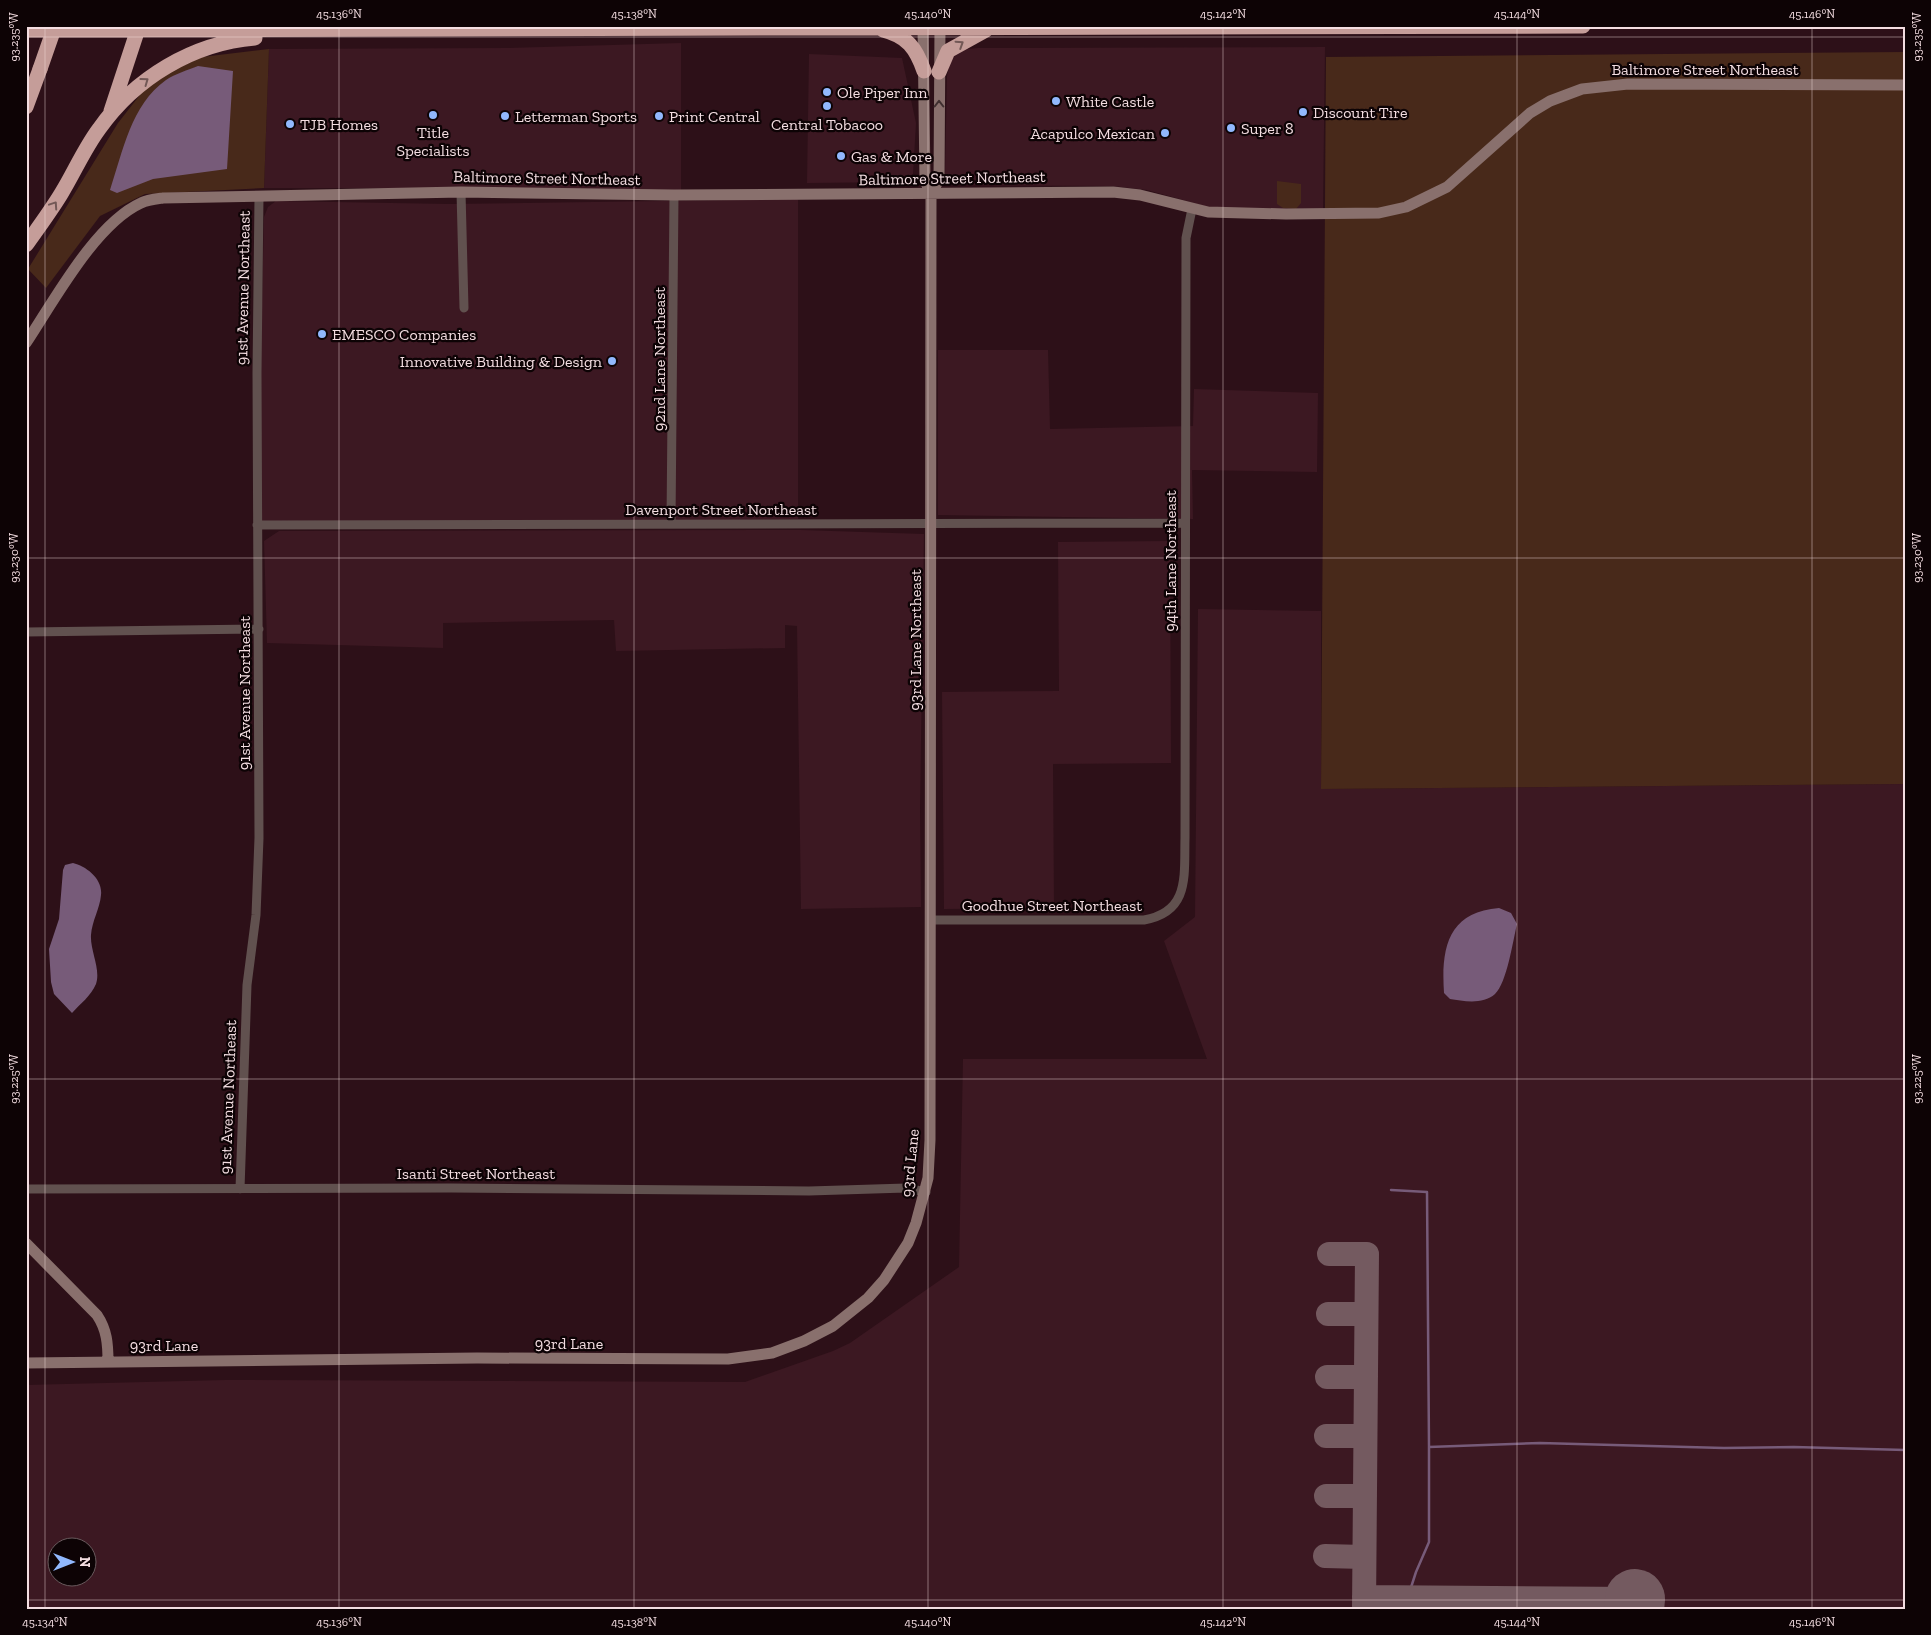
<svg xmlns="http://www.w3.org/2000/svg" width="1931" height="1635" viewBox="0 0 1931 1635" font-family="'Zilla Slab',serif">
	<rect width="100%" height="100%" fill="#2d1018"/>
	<path fill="#3c1822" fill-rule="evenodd" d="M681,43v152l-256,-7h-161l5,-139 239,-1z
		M1325,47l-2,162h-108l-68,-19 -35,-4 -156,-1 -11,-11 2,-98 3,-14 8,-12 20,-2z
		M809,54l93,4 14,65 -3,51 -14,8 -92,1z
		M798,199v320l-306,5 -235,1 7,-308 4,-10 8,-6 173,3z
		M938,350h110l2,79 143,-3 1,-37 124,4 -1,79 -125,-2 1,49 -255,-4z
		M801,530l123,4 -4,276 1,97 -120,2 -4,-283 -12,-1v23l-169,3 -2,-31 -171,3v25l-176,-5 -3,-102 15,-10z
		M1170,541l1,222 -118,1 1,144 -110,1 -2,-217 117,-1 -1,-149z
		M1198,609l123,2v178l584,-5v825h-1879v-224l199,-5 520,2 88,-31 17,-8 109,-76 4,-208h244l-43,-118 31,-24zM58,1548h30v30h-30z"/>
	<path fill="#48291a" d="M269,49l-5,139 -119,6 -45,22 -54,72 -18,-19 90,-146 25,-32 31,-21 28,-13z
		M1905,52v732l-584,5 5,-732z
		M1277,181l24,3v19l-5,6 -13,-1 -6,-4z"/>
	<path fill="#775b79" d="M198,66l35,5 -6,98 -74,10 -36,14 -7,-3c13,-39 21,-85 56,-110 9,-6 22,-10 32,-14z
		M73,863c13,3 30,16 28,32 -1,13 -9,26 -10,40 -1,16 10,34 5,49 -5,12 -16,20 -24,29l-18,-19 -3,-12 -2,-33 10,-30 4,-49 2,-5z
		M1499,908l12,5 6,11c-4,16 -10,59 -22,70 -12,11 -32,7 -45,5l-6,-6c-3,-45 4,-81 55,-85z"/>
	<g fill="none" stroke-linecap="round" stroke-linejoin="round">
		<path stroke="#775b79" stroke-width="2.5" d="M1391,1190l36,2 2,255
			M1404,1609l12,-37 13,-30v-95l111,-4 184,5 70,-1 111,3"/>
		<path stroke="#745a60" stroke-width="24" d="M1329,1254h38l-3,355
			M1328,1314h38
			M1327,1377h39
			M1326,1436h39
			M1326,1496h39
			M1325,1556l39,1
			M1364,1597l271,2"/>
		<path stroke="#745a60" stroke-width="60" d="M1634,1609l1,-10"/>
		<path stroke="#61514f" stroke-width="9" d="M461,192l3,116
			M671,523l3,-328
			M257,525l927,-2
			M26,632l233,-3
			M930,920h214c46,-8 40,-44 41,-82l1,-600 6,-29
			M26,1189l425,-1 358,3 97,-3 20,4
			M240,1189l7,-204 9,-70 3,-77 -2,-465 2,-176"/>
		<path stroke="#89706d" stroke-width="11" d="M931,193l8,-13 1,-154
			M26,343c28,-42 69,-119 115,-140 6,-3 15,-4 22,-5l298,-6 213,3 439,-3 27,3 68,17 78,2 93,-1 27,-6 41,-20 83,-74 20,-12 32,-12 46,-5 277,1
			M26,1243l71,72c10,15 11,29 11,47
			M26,1363l451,-5 251,1 44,-6 32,-12 29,-15 35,-28 16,-18 24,-37 8,-20 12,-45 2,-38 1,-947 -6,-12 -2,-155"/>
		<path stroke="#c59d99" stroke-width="15" d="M26,30l1557,-4
			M883,30c24,6 33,18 41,41
			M939,72l9,-21 38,-21
			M26,107l14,-38
			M111,111l28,-85
			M26,245c12,-17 24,-33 35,-51 13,-21 23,-45 38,-65 36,-51 94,-86 156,-91"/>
		<path stroke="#c59d99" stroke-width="15" d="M40,69l15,-43"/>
	</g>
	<defs><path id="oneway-chevron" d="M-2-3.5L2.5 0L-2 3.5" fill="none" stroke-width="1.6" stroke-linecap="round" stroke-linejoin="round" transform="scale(1.25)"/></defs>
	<g stroke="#725856">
		<use href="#oneway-chevron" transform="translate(960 44) rotate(-33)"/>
		<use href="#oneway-chevron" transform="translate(145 81) rotate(-36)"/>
		<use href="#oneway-chevron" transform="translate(54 205) rotate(-56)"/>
	</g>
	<use stroke="#3f2f2f" href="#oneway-chevron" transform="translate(939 104) rotate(-90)"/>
	<path fill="none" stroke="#f3dde1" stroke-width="1" stroke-opacity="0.45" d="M45,26v1583M339,26v1583M634,26v1583M928,26v1583M1223,26v1583M1517,26v1583M1812,26v1583M26,37h1879M26,558h1879M26,1079h1879M26,1600h1879"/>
	<g fill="#91b8fd" stroke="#0d0305" stroke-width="2">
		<circle cx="827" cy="92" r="5"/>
		<circle cx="1056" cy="101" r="5"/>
		<circle cx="827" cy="106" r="5"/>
		<circle cx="1303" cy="112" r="5"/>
		<circle cx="433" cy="115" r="5"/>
		<circle cx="505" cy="116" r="5"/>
		<circle cx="659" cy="116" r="5"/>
		<circle cx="290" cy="124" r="5"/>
		<circle cx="1231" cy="128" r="5"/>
		<circle cx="1165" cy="133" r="5"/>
		<circle cx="841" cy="156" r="5"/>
		<circle cx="322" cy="334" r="5"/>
		<circle cx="612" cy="361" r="5"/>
	</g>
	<g text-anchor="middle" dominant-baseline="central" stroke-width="4.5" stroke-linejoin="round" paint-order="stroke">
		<g font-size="16" fill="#f3dde1" stroke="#0d0305">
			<text x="1705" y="69">Baltimore Street Northeast</text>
			<text transform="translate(547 178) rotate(1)">Baltimore Street Northeast</text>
			<text transform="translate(952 178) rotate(-1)">Baltimore Street Northeast</text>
			<text transform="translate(243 288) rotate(-89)">91st Avenue Northeast</text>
			<text transform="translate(659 359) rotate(-90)">92nd Lane Northeast</text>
			<text x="721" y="509">Davenport Street Northeast</text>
			<text transform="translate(1170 561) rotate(-90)">94th Lane Northeast</text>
			<text transform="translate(915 640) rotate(-90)">93rd Lane Northeast</text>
			<text transform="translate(244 693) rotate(-90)">91st Avenue Northeast</text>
			<text x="1052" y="905">Goodhue Street Northeast</text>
			<text transform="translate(228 1097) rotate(-88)">91st Avenue Northeast</text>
			<text transform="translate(910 1163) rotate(-84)">93rd Lane</text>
			<text x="476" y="1173">Isanti Street Northeast</text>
			<text x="569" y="1343">93rd Lane</text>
			<text x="164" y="1345">93rd Lane</text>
		</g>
		<g font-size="16" fill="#f3dde1" stroke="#0d0305" text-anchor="start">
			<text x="837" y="92">Ole Piper Inn</text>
			<text x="1066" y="101">White Castle</text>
			<text x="1313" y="112">Discount Tire</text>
			<text x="515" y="116">Letterman Sports</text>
			<text x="669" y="116">Print Central</text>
			<text x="300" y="124">TJB Homes</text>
			<text x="827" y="124" text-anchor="middle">Central Tobacoo</text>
			<text x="1241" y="128">Super 8</text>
			<text x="433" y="132" text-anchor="middle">Title<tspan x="433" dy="18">Specialists</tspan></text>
			<text x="1155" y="133" text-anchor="end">Acapulco Mexican</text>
			<text x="851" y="156">Gas &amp; More</text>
			<text x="332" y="334">EMESCO Companies</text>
			<text x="602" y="361" text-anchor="end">Innovative Building &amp; Design</text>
		</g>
	</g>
	<rect width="1931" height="1635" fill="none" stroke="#0d0305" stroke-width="55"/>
	<g transform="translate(72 1562) rotate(90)"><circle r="24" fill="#0d0305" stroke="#695a5d"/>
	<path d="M0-4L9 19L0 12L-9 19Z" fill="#91b8fd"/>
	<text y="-8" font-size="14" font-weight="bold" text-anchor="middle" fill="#f3dde1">N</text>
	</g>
	<rect x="28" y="28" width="1876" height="1580" fill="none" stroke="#f3dde1" stroke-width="2"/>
	<g font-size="12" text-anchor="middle" fill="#f3dde1">
		<text x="339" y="18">45.136°N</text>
		<text x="634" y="18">45.138°N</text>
		<text x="928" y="18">45.140°N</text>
		<text x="1223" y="18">45.142°N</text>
		<text x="1517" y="18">45.144°N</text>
		<text x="1812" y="18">45.146°N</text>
		<text transform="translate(1917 37) rotate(-90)" y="4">93.235°W</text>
		<text transform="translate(14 37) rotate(-90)" y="4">93.235°W</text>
		<text transform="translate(1917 558) rotate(-90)" y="4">93.230°W</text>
		<text transform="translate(14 558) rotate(-90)" y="4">93.230°W</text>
		<text transform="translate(1917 1079) rotate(-90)" y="4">93.225°W</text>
		<text transform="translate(14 1079) rotate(-90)" y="4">93.225°W</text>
		<text x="45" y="1626">45.134°N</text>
		<text x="339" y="1626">45.136°N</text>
		<text x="634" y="1626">45.138°N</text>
		<text x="928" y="1626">45.140°N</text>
		<text x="1223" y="1626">45.142°N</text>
		<text x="1517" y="1626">45.144°N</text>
		<text x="1812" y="1626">45.146°N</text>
	</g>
</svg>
